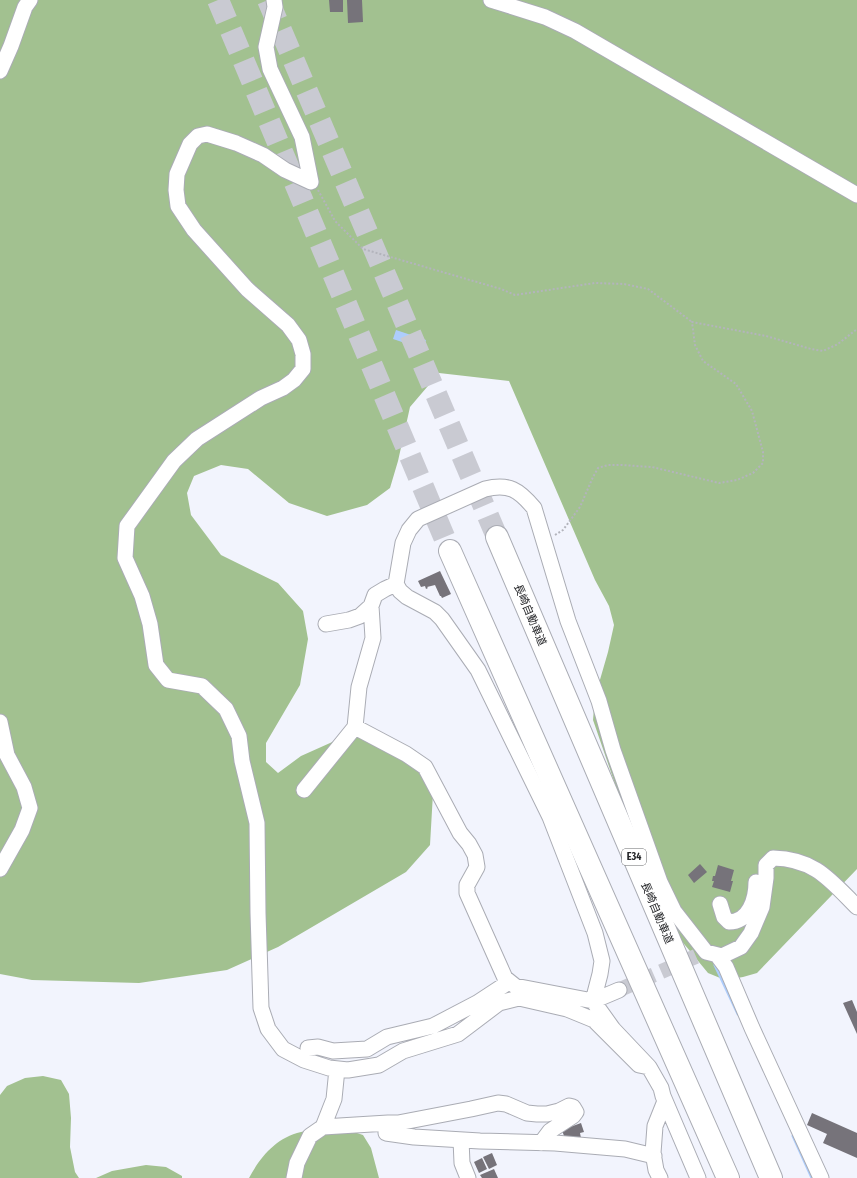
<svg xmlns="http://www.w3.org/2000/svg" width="857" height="1178" viewBox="0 0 857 1178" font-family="'Fira Sans Condensed','Noto Sans JP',sans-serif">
	<rect width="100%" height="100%" fill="#f2f4fd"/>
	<path fill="#a2c190" d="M0,0h857v869l-100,104 -14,4 -18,3 -17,-7 -28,-34 -47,-103 -40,-116 2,-23 13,-45 6,-27 -5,-19 -14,-26 -86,-199 -70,-8 -29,34 -12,54 -8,27 -23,17 -40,11 -38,-13 -41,-34 -27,-4 -27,11 -7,17 4,22 30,40 57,28 25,28 5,28 -8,46 -34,58v19l12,11 23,-17 38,-17 41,-7 36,19 17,42 -3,52 -24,27 -128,75 -51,23 -88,13 -107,-3 -32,-6z
		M43,1076l18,4 8,14 2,24 -1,29 5,25 4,6h-79v-83l7,-9 18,-8z
		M342,1128l21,7 8,13 8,30h-130c12,-22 27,-40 52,-46 12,-3 28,-2 41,-4z
		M146,1165l20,2 16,9v2h-86l16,-7z"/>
	<path fill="#adcdfc" d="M396,330l30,10 -3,9 -30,-10z"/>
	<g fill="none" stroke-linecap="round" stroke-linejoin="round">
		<path stroke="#adcdfc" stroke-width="3" d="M715,965l23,49
			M793,1136l19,42"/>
	</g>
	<path fill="#76737a" d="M329,0h14v12h-13z
		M347,0h15l1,22 -15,1z
		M440,571l11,23 -9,4 -1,-2h-1l-5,-11 -8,2 1,1 -2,1 -1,-3 -4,1 -3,-6z
		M700,864l7,8 -13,11 -6,-8z
		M718,865l16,5 -3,11h2l-3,11 -18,-5 2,-6h-2l1,-5h2z
		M852,1000l5,12v22l-14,-31z
		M812,1113l45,20v25l-34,-15 4,-9 -20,-9z
		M581,1123l3,9 -4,1 1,5 -6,2 -2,-4 -8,3 -3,-9z
		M492,1153l5,12 -8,4 -6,-12z
		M482,1158l5,11 -8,4 -5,-11z
		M494,1169l4,9h-16l-2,-3z"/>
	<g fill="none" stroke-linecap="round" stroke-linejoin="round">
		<path stroke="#c9cad2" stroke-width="15" stroke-dasharray="15 8" stroke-linecap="butt" d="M619,990l87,-38"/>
		<path stroke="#c9cad2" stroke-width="22" stroke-dasharray="22 11" stroke-linecap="butt" d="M218,0l232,551
			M268,0l229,537"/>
		<g stroke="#aaacb4" stroke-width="17">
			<path id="minor" d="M274,0l1,7 -9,40 4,22 32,68 9,45 -26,-12 -22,-15 -27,-12 -29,-9 -9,2 -8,8 -13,30 -1,16 2,16 16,24 53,59 41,36 11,15 4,14v15l-9,11 -11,8 -22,10 -64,41 -23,22 -47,65 -2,32 17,38 8,28 6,41 12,15 34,6 24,23 13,27 3,25 15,62 1,90 3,95 7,21 15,20 21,11 25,8 19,2 31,-5 24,-14 55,-17 41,-31 20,-5 48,11 27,11 45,45 10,2 -36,-38 -20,-28 26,-11
				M491,0l54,17 30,14 282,164
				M0,71l11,-25 14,-39 5,-7
				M326,624l23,-4 11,-4 11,-10
				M0,722l7,33 17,32 6,21 -8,22 -22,39
				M355,727l4,-40 14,-49 -2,-32 4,-11 10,-6 11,-5
				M304,790l51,-63 51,27 19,13 35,66 9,11 6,11 2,12 -10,18v8l38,85 10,8 78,15 7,-27 2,-13 -7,-28 -45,-116 -72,-147 -36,-51 -7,-7 -28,-15 -7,-6 -4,-7 7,-41 6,-13 9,-11 67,-30c24,-6 34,1 49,19l34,113 31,80 14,49 47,132 14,29 32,41 16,4 19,-9 10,-14 11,-26 4,-29v-13l7,-7c42,1 57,22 84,49
				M720,904l4,13 5,5c20,0 27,-23 27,-40
				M717,955l9,12 26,61 69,150
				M308,1048l10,-1 15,4 34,-2 20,-12 46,-11 44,-23 32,-21
				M649,1067l12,21 2,8 35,82
				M388,1123h10l73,-14 27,-6 8,1 21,9 10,1h10l12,-3 10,-5 4,1 3,5 -3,4 -23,15 -9,12
				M323,1127l11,-28 3,-30
				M461,1140l1,23 6,15
				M294,1178l3,-15 13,-27 13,-9 65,-4 -2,10 28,4 66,4 75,2 70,6 29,7
				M660,1178l-4,-8 -3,-17 2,-27 10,-25"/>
		</g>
		<g stroke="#aaacb4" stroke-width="24">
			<path id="highway" d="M497,537l274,641
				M450,551l278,627"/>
		</g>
		<path stroke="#b3b4bc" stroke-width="2" stroke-dasharray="2 2" stroke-linecap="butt" d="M318,190l17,31 28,28 138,40 14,6 80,-12 29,1 24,5 44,33
			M555,535l8,-5 17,-23 13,-30 5,-9 10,-3h13l31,2 67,16 18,-3 16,-7 10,-10v-11l-11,-41 -16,-27 -33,-23 -8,-16 -3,-23 74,14 45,13 12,2 15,-7 19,-15"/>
		<use href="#minor" stroke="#fff" stroke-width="15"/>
		<use href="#highway" stroke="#fff" stroke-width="22"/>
	</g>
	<g text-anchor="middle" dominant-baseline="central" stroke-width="3" stroke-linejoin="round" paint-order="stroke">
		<rect fill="#fff" stroke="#656668" stroke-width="1" x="622" y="849" width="24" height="16" rx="3"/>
		<g font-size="10" font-weight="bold" fill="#232427">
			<text x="634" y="857">E34</text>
		</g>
		<g font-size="11" fill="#232427" stroke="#fff">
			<text transform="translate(530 615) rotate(67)">長崎自動車道</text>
			<text transform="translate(657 913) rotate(67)">長崎自動車道</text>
		</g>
	</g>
</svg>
